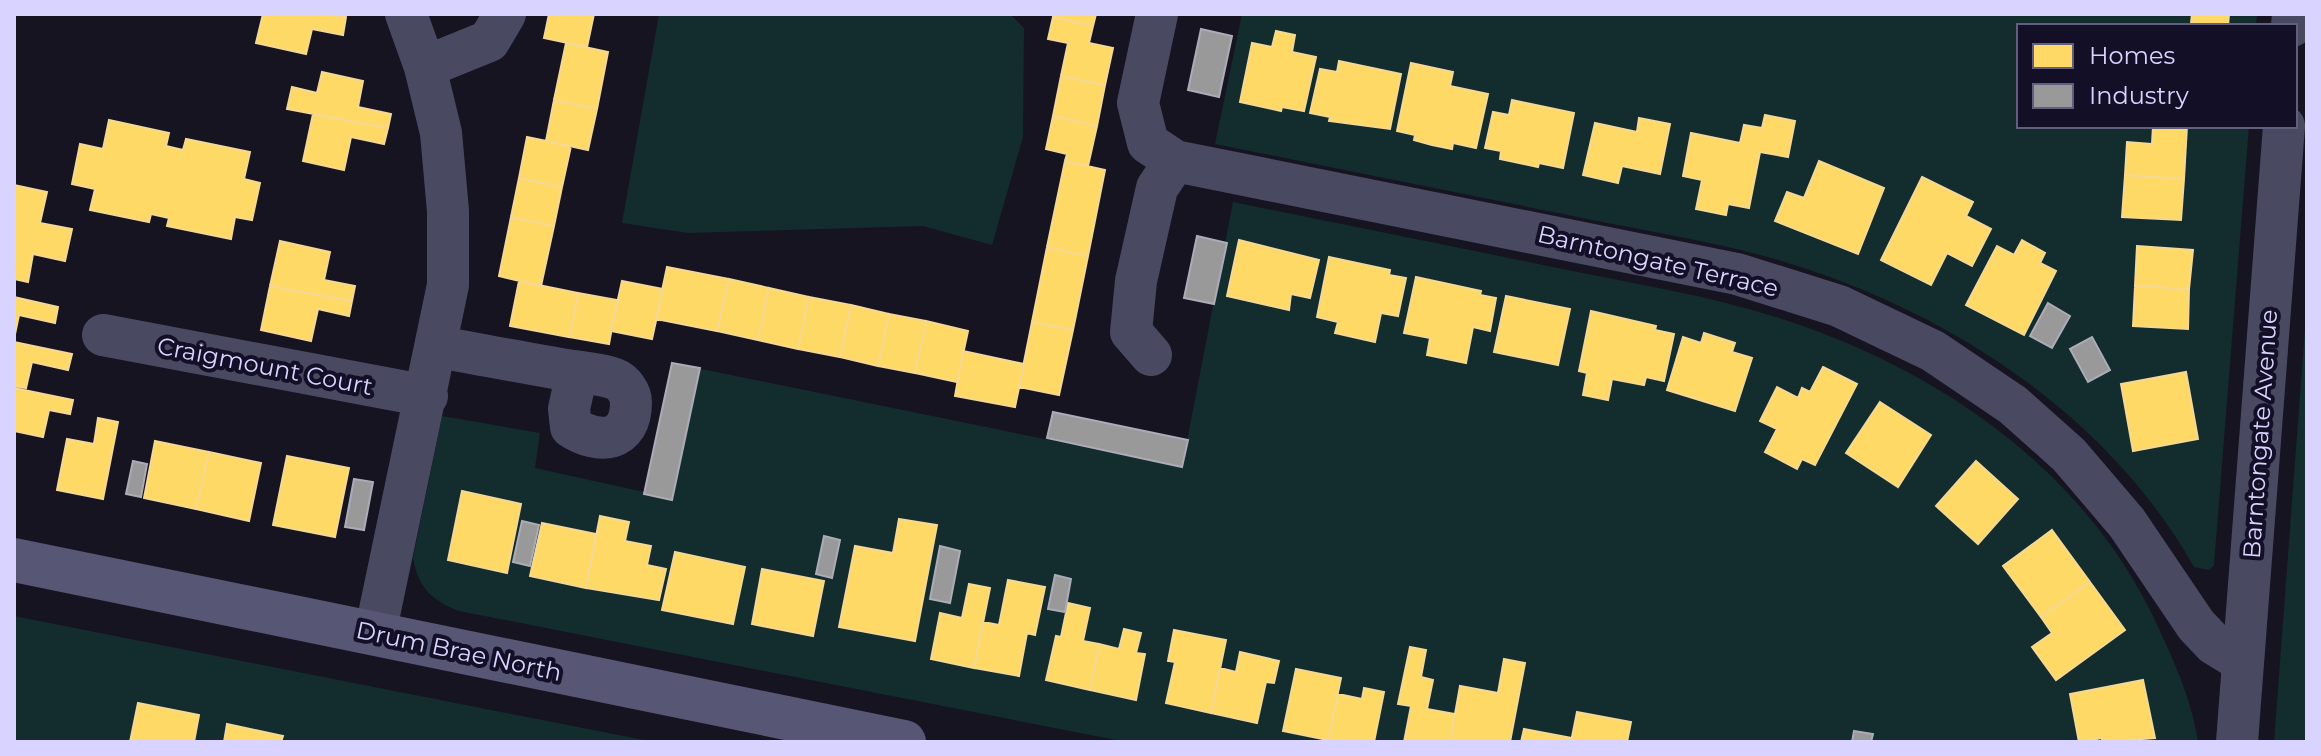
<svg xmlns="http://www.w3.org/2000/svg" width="2321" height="756" viewBox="0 0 2321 756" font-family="Montserrat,sans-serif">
	<rect width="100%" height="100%" fill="#161421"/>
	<path fill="#132c2d" d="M659,14h351l14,14 -1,109 -31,108 -69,-19 -235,7 -66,-10z
		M1242,14h1015l-1,12h-237v100h230l-35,439 -5,5 -15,-3c-91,-161 -264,-268 -441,-314 -64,-16 -130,-26 -195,-40 -114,-23 -229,-46 -343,-69z
		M1233,202c107,22 214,43 320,65 82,17 168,30 247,58 146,51 281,146 351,287 19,40 41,86 47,130h-1072l-667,-131c-27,-10 -41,-24 -46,-53l29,-142 98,17 -5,35 109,24 28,-129 510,104z
		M2307,302v440h-33z
		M14,616l640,126h-640z"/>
	<path fill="#ffd966" stroke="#f4d894" stroke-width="2" d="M263,14h65l18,3 -3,18 -31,-6 -6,25 -50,-11z
		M549,14h45l-7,33 -43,-9z
		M1053,14h43l-3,12 -40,-9z
		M2192,14h37l-1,12 -37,-3z
		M1053,17l40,9 -4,17 24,5 -8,37 -44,-9 7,-33 -20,-4z
		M1276,31l19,4 -3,17 24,5 -12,54 -22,-4 -1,4 -41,-9 12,-59 20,4z
		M566,43l42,9 -11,57 -43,-9z
		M1339,61l62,13 -11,55 -61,-8 1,-4 -20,-4 10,-44 17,3z
		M1411,63l42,9 -3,14 38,8 -12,54 -23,-5 -1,6 -20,-4 -18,-5 1,-5 -18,-4z
		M322,72l41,9 -5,26 33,7 -3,14 -101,-19 5,-22 25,6z
		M1061,76l44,9 -8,41 -44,-10z
		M554,100l43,9 -9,41 -42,-9z
		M1512,100l62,13 -11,55 -24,-5 -1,4 -38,-8 1,-8 -16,-3 8,-36 16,3z
		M313,114l75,14 -4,16 -33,-7 -7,33 -41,-9z
		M1765,115l30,6 -7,36 -28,-5 -11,56 -21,-4 -2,11 -30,-6 6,-29 -19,-4 8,-43 49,10 4,-18 18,3z
		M1053,116l44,10 -9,40 -23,-5 2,-7 -21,-5z
		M1639,118l31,6 -10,50 -38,-8 -4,17 -35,-8 12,-52 42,9z
		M109,120l60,13 -3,13 17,4 3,-11 64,13 -6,27 16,4 -8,37 -17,-3 -4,22 -64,-13 2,-8 -18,-4 -2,8 -59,-12 5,-21 -23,-5 8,-40 23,5z
		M2153,126h34l-3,53 -59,-4 2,-33 25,2z
		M527,137l44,9 -9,41 -43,-9z
		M1065,161l40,9 -17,86 -41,-9z
		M1819,161l65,27 -26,66 -83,-33 12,-29 17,6z
		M2125,175l59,4 -3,41 -59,-3z
		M1922,177l51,25 -7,14 25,13 -19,37 -25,-13 -16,32 -50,-25z
		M519,178l43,9 -8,39 -43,-9z
		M14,185l33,7 -7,31 32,6 -7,32 -32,-7 -5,28 -14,-3z
		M511,217l43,9 -13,60 -42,-10z
		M1239,240l80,20 -9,38 -19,-4 -2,16 -62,-14z
		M2022,240l23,13 -5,10 16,8 -32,64 -58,-30 31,-59 17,9z
		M280,241l50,11 -6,28 31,6 -3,15 -82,-15z
		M2137,246l56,4 -4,39 -54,-3z
		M1047,247l41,9 -15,74 -41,-8z
		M1329,257l61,13 -1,5 17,3 -8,38 -17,-3 -6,29 -40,-9 3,-11 -21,-5z
		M667,267l62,12 -12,52 -61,-12z
		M1416,277l65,14 -1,4 16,3 -6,33 -17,-4 -7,36 -39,-8 3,-17 -26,-5z
		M729,279l40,9 -11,52 -41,-9z
		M519,281l59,12 -9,44 -59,-11z
		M622,281l41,8 -11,50 -41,-8z
		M270,286l82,15 -3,15 -31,-7 -7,32 -50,-11z
		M2135,286l54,3 -1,40 -55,-3z
		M769,288l40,9 -11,52 -40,-9z
		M578,293l39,7 -8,44 -40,-7z
		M1506,296l64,13 -12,56 -64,-13z
		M14,297l44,10 -3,16 -36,-8 -5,24z
		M809,297l42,8 -11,52 -42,-8z
		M851,305l38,9 -11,52 -38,-9z
		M1591,311l65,15 -1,4 19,4 -10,47 -18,-4 -2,8 -32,-6 -4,21 -25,-5 4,-22 -8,-2z
		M889,314l37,7 -11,52 -37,-7z
		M926,321l42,10 -11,51 -42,-9z
		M1032,322l41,8 -14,65 -40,-8z
		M1704,333l31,10 -3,9 20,6 -17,53 -68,-21 16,-53 18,6z
		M14,342l58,12 -4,16 -36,-8 -6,26 -12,-2z
		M963,351l61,13 -9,43 -60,-11z
		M1823,367l34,17 -42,81 -13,-6 -5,10 -32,-17 12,-23 -17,-8 17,-34 21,11 4,-10 8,4z
		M2186,372l12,67 -65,12 -12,-67z
		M14,388l59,12 -3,14 -21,-4 -6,27 -29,-6z
		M1880,402l51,33 -33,52 -52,-34z
		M98,418l20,4 -15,77 -46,-9 10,-51 27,5z
		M155,441l54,11 -13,57 -52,-11z
		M209,452l52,11 -12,58 -53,-12z
		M287,456l62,12 -14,69 -62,-12z
		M1976,461l42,38 -40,45 -42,-38z
		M462,491l59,13 -14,69 -59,-13z
		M600,516l29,6 -4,19 26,5 -4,19 19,4 -7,31 -73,-12z
		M899,519l38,6 -22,116 -76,-14 16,-81 38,7z
		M542,523l54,11 -10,54 -56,-12z
		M2052,530l38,52 -49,35 -38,-51z
		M675,552l70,15 -12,57 -71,-14z
		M762,569l62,12 -11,55 -61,-12z
		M1008,580l37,7 -10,48 -8,-2 -8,43 -45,-8 9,-46 16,3z
		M2090,582l35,48 -69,50 -24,-33 20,-14 -11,-16z
		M969,584l21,4 -16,80 -43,-9 9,-46 22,5z
		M1068,603l22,5 -7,33 16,3 -9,46 -44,-10 10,-44 5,1z
		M1124,629l17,4 -5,20 9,1 -9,46 -46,-10 9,-46 20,5z
		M1174,630l52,10 -15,73 -45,-10 9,-41 -7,-1z
		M1410,647l16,3 -5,27 12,3 -6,29 28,5 -5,28h-46l7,-36 -13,-2z
		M1240,652l39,9 -5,22 -8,-1 -9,41 -46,-10 9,-45 16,4z
		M1504,659l21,4 -15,79h-60l10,-56 38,7z
		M1296,669l45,9 -13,62 -45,-9z
		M2143,680l12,58 -53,4v-4l-23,4 -9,-48z
		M1364,688l20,4 -10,50 -46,-2 10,-46 24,5z
		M138,703l61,12 -5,27h-64z
		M1577,712l54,10 -4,20h-56z
		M227,724l56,12 -2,6h-57z
		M1524,729l48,9 -1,4h-50z"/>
	<path fill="#999" stroke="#acabb8" stroke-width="2" d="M1201,29l31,7 -13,61 -31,-7z
		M1197,236l30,7 -13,61 -30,-6z
		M2048,303l22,13 -18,32 -22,-12z
		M2092,337l18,33 -22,12 -18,-33z
		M672,363l28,5 -28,132 -28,-6z
		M1053,412l135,28 -6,27 -135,-29z
		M133,461l14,3 -6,33 -15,-3z
		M354,479l19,3 -9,48 -19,-3z
		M522,521l17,4 -9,41 -17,-4z
		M824,536l16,4 -8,38 -16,-4z
		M940,546l20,5 -10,52 -20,-4z
		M1055,575l16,4 -6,33 -17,-3z
		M1854,731l19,3 -2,8h-19z"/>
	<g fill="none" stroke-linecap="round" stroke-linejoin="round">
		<path stroke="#4a4962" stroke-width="42" d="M1157,14l-19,89 10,40 27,18 562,113 102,32 94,45 80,54 56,50 58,68 69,102 18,19 28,17
			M2292,26l1,-12
			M425,67l64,-26 16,-27
			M103,335l324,61
			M438,347c40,7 81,15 122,22 17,3 38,4 55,10 8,3 16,14 16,23 0,41 -32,43 -60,25l-2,-18 8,-37
			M1151,355l-20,-23 5,-51 21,-93 18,-27
			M375,634l73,-349v-74l-7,-78 -16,-66 -19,-53
			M2237,742l47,-616"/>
		<path stroke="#575674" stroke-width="44" d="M14,560l890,182"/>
	</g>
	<g text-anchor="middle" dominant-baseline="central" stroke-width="8" stroke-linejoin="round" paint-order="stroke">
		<g font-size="24" fill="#d9d4ff" stroke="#130f26">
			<text transform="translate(1658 261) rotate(13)">Barntongate Terrace</text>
			<text transform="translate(265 366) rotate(11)">Craigmount Court</text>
			<text transform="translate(2260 434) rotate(-86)">Barntongate Avenue</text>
			<text transform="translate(459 651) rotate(12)">Drum Brae North</text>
		</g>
	</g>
	<rect width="2321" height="756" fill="none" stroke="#d9d4ff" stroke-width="32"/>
	<rect x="2017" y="24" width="280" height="104" fill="#130f26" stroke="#625e7d" stroke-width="2"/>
	<rect x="2033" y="44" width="40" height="24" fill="#ffd966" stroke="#625e7d" stroke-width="2"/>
	<text x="2089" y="64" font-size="24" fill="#d9d4ff">Homes</text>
	<rect x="2033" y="84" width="40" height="24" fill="#999999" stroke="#625e7d" stroke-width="2"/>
	<text x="2089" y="104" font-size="24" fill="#d9d4ff">Industry</text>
</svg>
